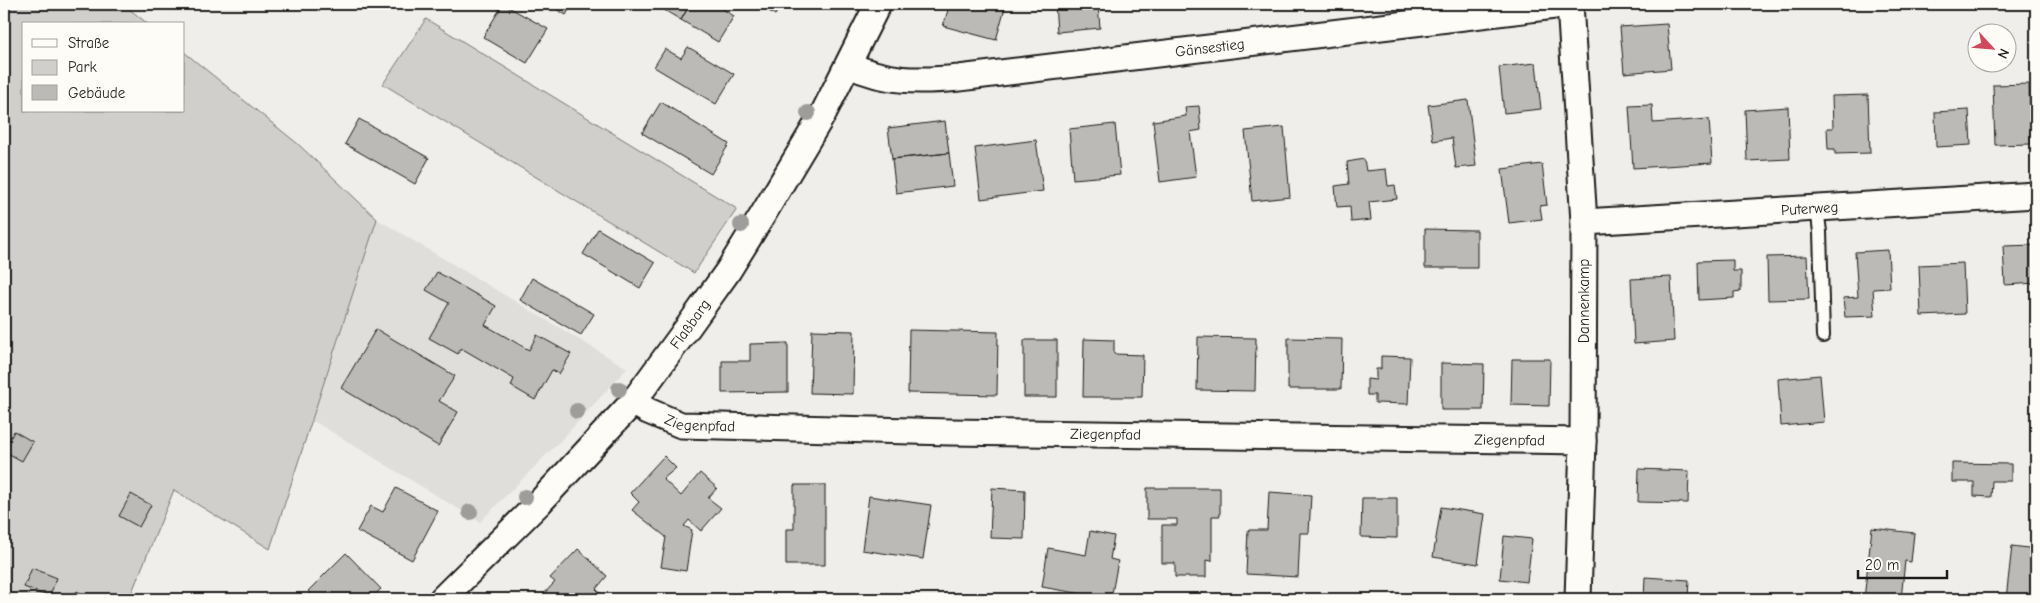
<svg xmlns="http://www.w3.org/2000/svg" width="2040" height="603" viewBox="0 0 2040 603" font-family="'Comic Neue',sans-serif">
	<rect width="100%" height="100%" fill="#f0eeea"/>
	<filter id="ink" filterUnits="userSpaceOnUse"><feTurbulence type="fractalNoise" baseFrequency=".02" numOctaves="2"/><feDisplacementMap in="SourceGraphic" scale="10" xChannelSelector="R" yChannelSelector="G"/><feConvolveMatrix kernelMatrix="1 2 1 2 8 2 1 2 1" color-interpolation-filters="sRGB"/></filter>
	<g filter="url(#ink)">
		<path fill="#e0deda" d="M377,219l250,149 -61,67 -86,87 -168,-102z"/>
		<path fill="#d0cfcc" stroke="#767674" d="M4,4h119l25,20h-124v87h160v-59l114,92 79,75 -107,330 -96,-59 -45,109h-125z
			M426,19l311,190 -43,64 -311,-189z"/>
		<path fill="#bbbab6" stroke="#1c1c1c" d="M503,4l45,25 -21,34 -44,-26z
			M548,4h24l-6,11z
			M654,4h36l-9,16z
			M690,4h24l20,12 -16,26 -37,-22z
			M758,4h24l-7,11z
			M950,4h56l-10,36 -53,-14z
			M1055,4h43l2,24 -43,4z
			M1228,4h28v2l-27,3z
			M1667,24l4,45 -47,4 -4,-46z
			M688,47l46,27 -18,30 -62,-37 11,-18 16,9z
			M1536,63l5,46 -37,4 -5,-46z
			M2029,84l2,60 -36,1 -2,-60z
			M1868,95l2,58 -35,1v-5h-7l-1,-21h6l-1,-32z
			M1468,100l8,66 -20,2 -4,-30 -19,3 -5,-36z
			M661,102l68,42 -18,30 -69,-41z
			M1652,105l1,18 56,-4 3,44 -79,5 -4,-62z
			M1199,106l2,24 -11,2 6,45 -36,5 -7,-61 33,-5 -1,-9z
			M1788,107l2,52 -43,2 -2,-51z
			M1969,110l2,35 -35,2 -1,-35z
			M359,119l70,39 -14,26 -70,-40z
			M945,121l4,32 -57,6 -4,-31z
			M1115,124l5,51 -47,4 -4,-50z
			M1284,127l6,70 -38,4 -7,-70z
			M1036,140l7,51 -62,8 -6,-51z
			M949,153l4,33 -57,7 -4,-34z
			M1364,159l2,12 20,-2 2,17 7,-1 2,14 -28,3 2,18 -20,2 -1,-16 -13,1 -2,-21 14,-2 -2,-22z
			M1542,164l5,41 -7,1 2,13 -33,4 -7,-54z
			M598,229l57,34 -15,25 -57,-34z
			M1425,229l52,1v38h-52z
			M2036,245v38l-31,2 -2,-39z
			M1888,250l2,38 -17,1 2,27 -30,1 -2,-19 15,-1 -3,-45z
			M1807,256l2,43 -41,1 -1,-43z
			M1733,260v11h8v20l-7,1v6l-35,2 -1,-39z
			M1963,263l2,51 -44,2 -2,-51z
			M437,272l59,34 -11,19 44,25 8,-15 34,19 -12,20 -7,-4 -17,30 -24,-14 3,-7 -53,-31 -3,6 -29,-16 20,-35 -23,-13z
			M1671,277l3,64 -40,3 -3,-65z
			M532,278l62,36 -13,21 -61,-35z
			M376,329l79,47 -16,25 19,11 -20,34 -97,-58z
			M812,330l42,1 -1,63 -43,-1z
			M909,330l89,2 -1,63 -89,-2z
			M1198,337l58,1 -1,53 -58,-1z
			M1288,338l54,1 -1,50h-53z
			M1084,339l30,1v14l29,1 -1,42h-59z
			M1024,340h33v57h-33z
			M788,343v49l-66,1v-32h28v-17z
			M1381,356l29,1 -2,47 -33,-1v-8h-8v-16l9,1v-11h5z
			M1512,359h38l-1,47 -38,-1z
			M1441,363l43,1 -1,46h-42z
			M1820,375l4,47 -43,4 -3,-47z
			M14,431l19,11 -11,19 -18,-10z
			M664,456l12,12 -13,11 18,17 19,-23 17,15 -9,10 13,10 -20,23 -12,-11 -5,6 8,4 -6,41 -25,-4 5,-30 -34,-27 7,-8 -9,-9z
			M1952,463l59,1v17h-19l-1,16 -17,-1v-14h-22z
			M1639,469l50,2 -1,32 -50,-1z
			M794,485h31v80h-39v-36h8z
			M396,488l42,23 -26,49 -55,-29 14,-25 12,6z
			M992,488l33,2 -1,49 -34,-1z
			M1147,488h73v28h-8v45l-6,-1v17h-31v-14h-13v-38h15v-6h-30z
			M1269,492l42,3 -2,38h-9l-2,44 -52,-3 2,-44h19z
			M131,494l20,11 -12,22 -20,-11z
			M869,496l62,9 -8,54 -61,-9z
			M1362,498h35v40l-36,-1z
			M1441,507l44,7 -7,50 -45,-7z
			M1872,528l42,5 -3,29 -6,-1 -4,38h-37z
			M1090,531l24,5 -4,23 8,2 -7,38 -69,-12 6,-39 38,7z
			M1504,536l28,3 -5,43 -27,-3z
			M2012,546l24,3 -4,50h-26z
			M578,549l29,27 -11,13 11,10h-63l-3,-2 14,-15 -5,-4z
			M346,553l35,36 -11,10h-54l-8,-8z
			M32,568l25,10 -8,19 -25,-10z
			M1645,577l44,3 -1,19h-44z
			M77,591l12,8h-17z"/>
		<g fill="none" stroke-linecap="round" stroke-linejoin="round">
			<g stroke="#1c1c1c" stroke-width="16">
				<path id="service" d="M1817,208l3,24 3,104"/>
			</g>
			<g stroke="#1c1c1c" stroke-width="29">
				<g id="minor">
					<path d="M1570,4l14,218 -1,219 -5,158"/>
					<path id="s1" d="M849,65c38,17 68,17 110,13l613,-74"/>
					<path id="s2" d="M1584,222l452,-27"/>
					<path id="s3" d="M633,402l15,9 33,14 269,7 633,9"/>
					<path id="s4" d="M442,599l97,-96 94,-101 55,-75 40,-56 34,-55 61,-102 55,-110"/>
				</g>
			</g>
			<use href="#service" stroke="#fdfcf7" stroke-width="12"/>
			<use href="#minor" stroke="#fdfcf7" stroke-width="25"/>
		</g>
		<g fill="#9e9d9b">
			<circle cx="808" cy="113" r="8"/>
			<circle cx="741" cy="225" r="8"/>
			<circle cx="619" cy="389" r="8"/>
			<circle cx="577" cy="411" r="8"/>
			<circle cx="525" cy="497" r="8"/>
			<circle cx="470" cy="512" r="8"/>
		</g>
	</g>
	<g text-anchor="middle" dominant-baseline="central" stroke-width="4" stroke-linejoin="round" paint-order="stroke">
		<g font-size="15" fill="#1c1c1c" stroke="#fdfcf7">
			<text stroke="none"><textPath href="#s1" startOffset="365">Gänsestieg</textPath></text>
			<text stroke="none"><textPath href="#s2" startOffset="226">Puterweg</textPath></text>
			<text transform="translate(1584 301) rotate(-90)">Dannenkamp</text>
			<text stroke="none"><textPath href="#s4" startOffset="371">Flaßbarg</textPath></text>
			<text stroke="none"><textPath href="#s3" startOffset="72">Ziegenpfad</textPath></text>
			<text stroke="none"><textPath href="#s3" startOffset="478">Ziegenpfad</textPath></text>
			<text stroke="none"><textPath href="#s3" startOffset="882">Ziegenpfad</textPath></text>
		</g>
	</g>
	<rect width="2040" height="603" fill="none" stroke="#fdfcf7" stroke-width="20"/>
	<rect x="10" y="10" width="2020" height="583" fill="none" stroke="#1c1c1c" stroke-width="2" filter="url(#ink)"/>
	<rect x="22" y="22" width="162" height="90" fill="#fdfcf7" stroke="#a3a29f"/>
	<rect x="32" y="39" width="25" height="8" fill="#fdfcf7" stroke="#a3a29f"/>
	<text x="68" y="48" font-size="15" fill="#1c1c1c">Straße</text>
	<rect x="32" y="60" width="25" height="15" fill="#d0cfcc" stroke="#a3a29f"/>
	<text x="68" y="72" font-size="15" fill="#1c1c1c">Park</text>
	<rect x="32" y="85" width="25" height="15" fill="#bbbab6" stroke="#a3a29f"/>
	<text x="68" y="98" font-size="15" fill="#1c1c1c">Gebäude</text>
	<g transform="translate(1992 48) rotate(116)"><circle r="24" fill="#fdfcf7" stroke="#a3a29f"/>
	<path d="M0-4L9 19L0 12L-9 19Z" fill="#d1495b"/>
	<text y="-8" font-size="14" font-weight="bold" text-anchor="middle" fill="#1c1c1c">N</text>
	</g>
	<path d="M1858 570v8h89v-8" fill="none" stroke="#1c1c1c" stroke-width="2.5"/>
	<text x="1865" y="570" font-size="15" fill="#1c1c1c" stroke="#fdfcf7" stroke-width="4" paint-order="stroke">20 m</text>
</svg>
